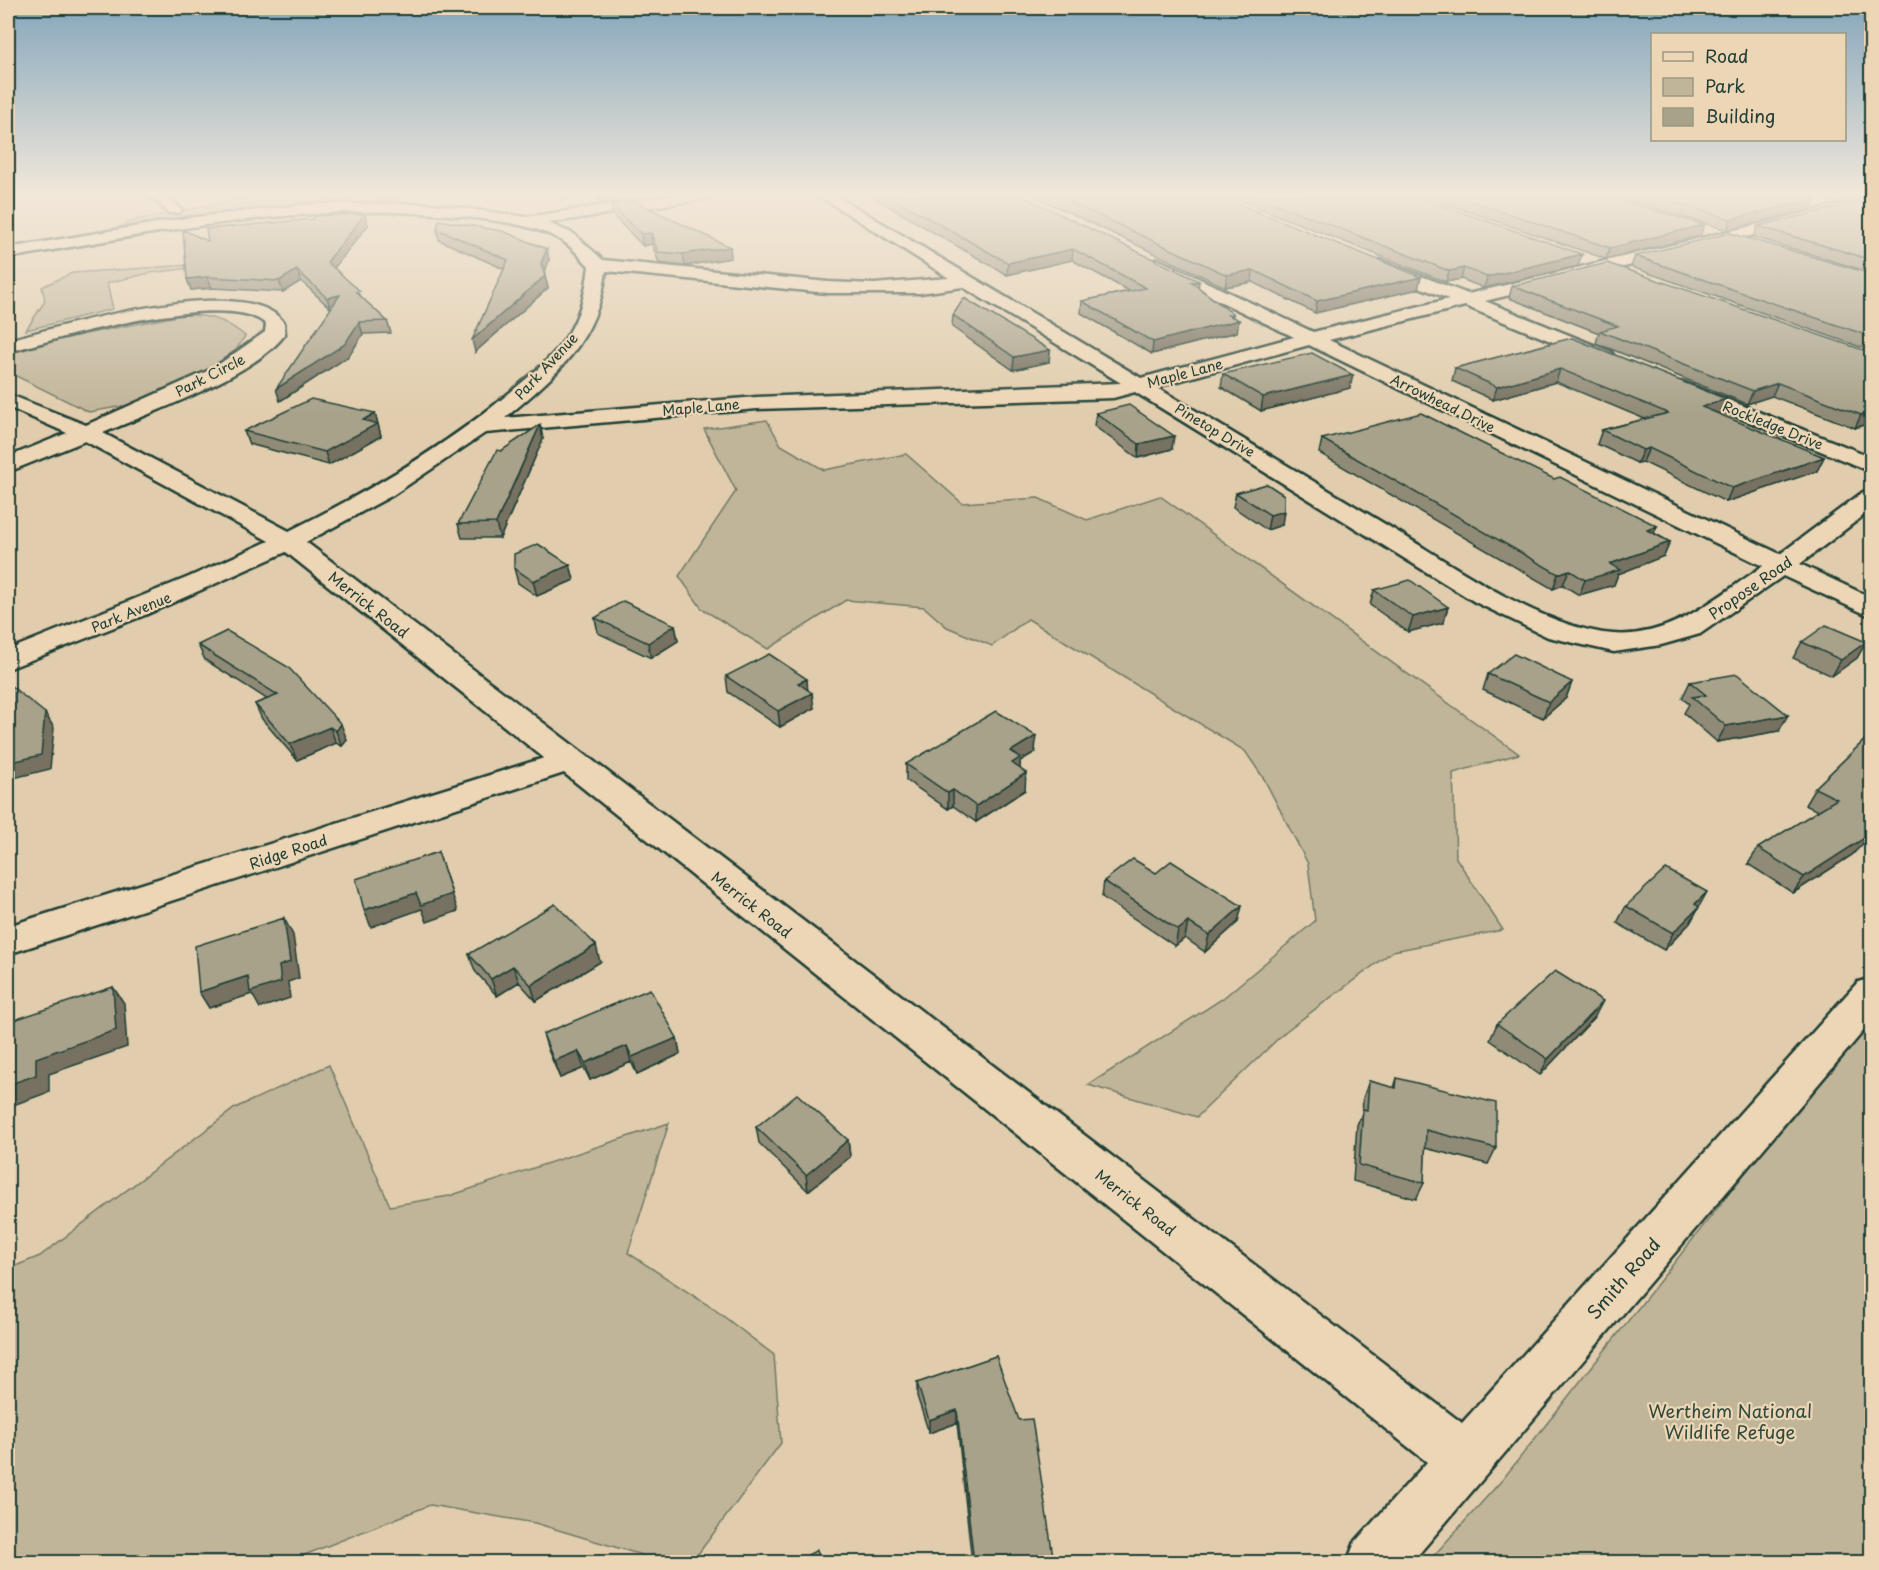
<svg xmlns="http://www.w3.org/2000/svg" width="1879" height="1570" viewBox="0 0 1879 1570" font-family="'Playpen Sans',sans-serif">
	<rect width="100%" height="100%" fill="#e1cdad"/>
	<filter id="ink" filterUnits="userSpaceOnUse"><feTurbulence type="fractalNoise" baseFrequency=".0167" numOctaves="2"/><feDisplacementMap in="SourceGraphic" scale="12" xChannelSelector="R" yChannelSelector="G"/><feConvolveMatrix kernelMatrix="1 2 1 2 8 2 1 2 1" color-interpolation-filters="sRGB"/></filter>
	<g filter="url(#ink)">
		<path fill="#c0b599" stroke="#707966" stroke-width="1.5" d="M260,195h149l-37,9 -239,25 -14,-2 17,-7z
			M249,261l-99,12 -43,10 6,26 -87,21 19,-29 -3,-14 30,-14z
			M183,315c26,0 42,4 62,21l-14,22 -95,46 -47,8 -81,-40v-20l36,-10z
			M767,420l14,25 43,25 82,-16 56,49 76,-5 49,22 73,-24 359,258 -66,19 3,85 47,72 -110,21 -107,80 -89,86 -109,-32 134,-86 93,-78 -7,-57 -44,-85 -19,-28 -217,-132 -36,27 -45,-19 -23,-20 -78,-7 -78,49 -66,-40 -23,-33 57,-85 -32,-62z
			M1871,1014v548h-443l75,-83z
			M329,1065l61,141 59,-10 220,-73 -41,130 86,56 60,46 7,88 -89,119h-27l-130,-39 -105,-18 -143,57h-279v-293l32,-13 195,-148z"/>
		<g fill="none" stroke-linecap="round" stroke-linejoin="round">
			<g stroke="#1f3d34" stroke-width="5">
				<path id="minor" d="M149,195h16l17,15 -3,3h-10z
					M675,195h35l-7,4 -155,24 26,11 29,26 225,22 46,2 75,-6 -131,-83h17l306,183 153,-41 -143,-69 -3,-4 9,-5 156,73 136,-33 -75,-30 -3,-4 9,-5 88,34 404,-97v9l-387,95 126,51 3,4 -3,4h-14l-132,-54 -136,34 451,214 83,-62 9,-2v19l-72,55 72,34v19l-89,-41 -83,58 -39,11 -47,7 -66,-15 -73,-35 -340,-210 -22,6 -356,11 -272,24 -92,62 -87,47 1156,881 396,-441 14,-4v43l-460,541h-65l8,-20 72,-80 -863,-689 -556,181v-28l536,-168 -258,-206 -141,63 -137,54v-19l181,-73 80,-36 -184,-100 -77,31v-15l59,-24 -59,-26v-13l78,31 126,-56 53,-37 1,-8c-39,-36 -208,15 -258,28v-12c53,-13 240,-70 276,-17l1,11c-29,41 -135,79 -182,99l186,98c79,-39 156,-84 224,-141 18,-15 38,-31 52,-51 15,-22 21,-47 24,-73 -9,-9 -18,-21 -30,-27 -27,-15 -62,-18 -92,-22 -154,-18 -308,15 -459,41v-10l179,-30 124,-14h121l94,13zM606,271l222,22h92l43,-6 158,96 -364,14 -252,21c51,-42 93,-78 101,-147zM1309,345l454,221c-45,30 -92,73 -150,68 -72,-6 -158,-68 -220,-105 -79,-47 -158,-95 -237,-142z
					M1683,382l189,75v15l-196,-80 -3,-4 3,-4z"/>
			</g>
			<use href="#minor" fill="#edd6b5" fill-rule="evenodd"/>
		</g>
		<path fill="#908b77" stroke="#1f3d34" stroke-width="1.5" d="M558,195h56l1,7 -14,2 -7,-9 -32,4z
			M869,195h151l178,92 35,27 -1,3 5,15 -85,22 -71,-41 1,-12 47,-10 -57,-31 -65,15z
			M1032,195h184l202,94 -103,24 -63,-31 -27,5z
			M1226,195h186l166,71 -94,22 -23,-9 -15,3z
			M1421,195h182l101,30 -4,11 -94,23z
			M1612,195h190l14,4 -5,10 -84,21z
			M1809,195h63l-34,8z
			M1872,199v74l-118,-36 4,-11z
			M611,205l119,42 1,11 -46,8 -26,-3 -7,-19 -9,2 -31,-31z
			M368,225l-34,43 28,30 25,23 4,12 -28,1 -14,22 -69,45 51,-92 -30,-28 -18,11 -71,-4 -21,2 -4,-11 21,-38z
			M437,229l112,31 -5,14 4,14 -73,64 29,-83 -65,-29z
			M1635,256l237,18v77l-241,-84z
			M1512,286l360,67v69l-17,6 -83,-32 -25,8 -151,-61 3,-10 -90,-35z
			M953,315l97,35 -1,12 -36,8 -61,-43z
			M1572,338l154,61 -5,14 -4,1 107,43 -7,14 -91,31 -83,-40 -6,1 -40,-19 5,-14 43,-11 -89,-37 -63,18 -41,-19 3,-13z
			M1223,374l127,14 -89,23 -40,-24z
			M375,413l6,23 -52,29 -80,-21 -5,-13z
			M1096,413l76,36 -34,9 -44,-32z
			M540,425l3,14 -43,99h-38l-4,-14 43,-73z
			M1322,439l335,87 -3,7 16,9 -6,14 -46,18 -4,11 -35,10 -16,-10 -10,4 -234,-136z
			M1267,484l15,41 -15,5 -34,-23 3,-14z
			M570,565l4,15 -37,16 -19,-13 -4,-15z
			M1374,590l74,17 -5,16 -35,9 -38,-27z
			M595,618l80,7 3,16 -27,17 -53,-25z
			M227,631l120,109 -5,6 -6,-3 -39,17 -35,-41 -7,-15 12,-5 -62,-39 -7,-15z
			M1802,642h64l-9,16 -25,18 -39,-18z
			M1488,674l84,8 -6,16 -23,20 -60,-28z
			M726,676l82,14 6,18 -34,19 -52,-35z
			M1690,682l89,49 -62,11 -33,-29 5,-9 -7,-6z
			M1872,733v101l-20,21 -59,38 -45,-29 10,-16 60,-37 -13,-6 10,-17z
			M1036,736l-1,16 -15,9v8l5,21 -49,32 -23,-16 -5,3 -42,-29v-16z
			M1156,873l82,49 -33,30 -20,-14 -10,8 -73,-49 2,-16z
			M1626,906h73v1l-9,16 -26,27 -47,-27z
			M469,954l131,8 -64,39 -17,-19 -22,14 -22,-25z
			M1594,1018l-54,57 -50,-35 7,-16z
			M543,1034l134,4 3,16 -43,20 -6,-12 -41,18 -6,-12 -24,10 -12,-28z
			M1397,1078l99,70 -8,16 -63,-16 -1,35 -8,16 -63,-18 4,-56 5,-12 1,-15 6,-17 25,7z
			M756,1127l92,13 2,17 -42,34 -49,-48z
			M996,1356l58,207h-82l-15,-140 -28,10 -12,-37v-13z"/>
		<path fill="#767161" stroke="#1f3d34" stroke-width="1.5" d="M561,195h33l-32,4z
			M599,195h15l1,7 -14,2z
			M1842,195h30l-34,8z
			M1816,199l-5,10 -84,21 4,-11z
			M365,214l3,11 -38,48 -3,-11z
			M8,216l3,8 -3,1z
			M1704,225l-4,11 -94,23 4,-11z
			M651,233l1,11 -9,2 -2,-12z
			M730,247l1,11 -46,8 -2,-12z
			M547,249l2,11 -5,15 -3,-12z
			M1073,249l-1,11 -65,15 1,-12z
			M1582,254l-4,12 -94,22 3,-11z
			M1464,268l-3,11 -15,3 3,-11z
			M297,270l4,11 -18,11 -4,-11z
			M1253,270l-1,12 -27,5 2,-12z
			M545,276l3,12 -73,64 -3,-12z
			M207,277l5,11 -21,2 -4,-11z
			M1421,277l-3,12 -103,24 2,-12z
			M1199,281l-1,11 -7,-10z
			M340,295l-9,14 -4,-11z
			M8,312l3,7 -3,1z
			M1233,314l-2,8 8,-2 -2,12 -85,22 1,-12z
			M359,322l4,12 -14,22 -69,45 -4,-12z
			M1050,350l-1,12 -36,8 1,-13z
			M1560,369l-4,13 -63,18 4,-13z
			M1353,375l-3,13 -89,23 2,-14z
			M1778,383l-6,13 -25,8 6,-13z
			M1726,399l-5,14 -25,8 6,-14z
			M1872,411v11l-17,6 6,-13z
			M375,413l6,23 -52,29 -4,-13 38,-32z
			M540,425l3,14 -43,99 -4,-15z
			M1174,436l-2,13 -34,9 1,-14z
			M1649,448l-6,14 -6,1 6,-13z
			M1824,457l-7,14 -91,31 6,-14z
			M1284,511l-2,14 -15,5 3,-15z
			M1657,526l-7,15 -3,-11z
			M1670,542l-6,14 -46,18 -4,11 -35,10 6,-15 25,-16z
			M570,565l4,15 -37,16 -4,-15z
			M1569,570l-6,15 -10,4 5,-15z
			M1448,607l-5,16 -35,9 5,-15z
			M675,625l3,16 -27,17 -3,-15z
			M1866,642l-9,16 -25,18 9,-16z
			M807,679l1,15 -10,-11z
			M1572,682l-6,16 -23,20 6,-16z
			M812,693l2,15 -34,19 -2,-16z
			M45,713l9,15 -4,41 -36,9 -6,-9v-6z
			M1788,715l-9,16 -62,11 9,-16z
			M341,724l6,16 -5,6 -6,-15z
			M330,727l6,16 -39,17 -7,-16z
			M1036,736l-1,16 -15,9v13l-9,6v-29z
			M1026,773l-1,17 -49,32v-16z
			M953,790v16l-5,3v-16z
			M1872,830v4l-20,21 -59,38 11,-16z
			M438,852l20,59 -31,11 -5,-13 -51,18 -7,-17 52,-17z
			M1707,892l-17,31 -26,27 9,-17 22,-29z
			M1242,906l-4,16 -33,30 4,-17z
			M284,918l9,17 6,43 -11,4 2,16 -30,10 -8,-14 -43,14 -10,-16 80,-26z
			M1188,922l-3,16 -10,8 3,-16z
			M596,945l4,17 -64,39 -5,-16z
			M513,966l6,16 -22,14 -6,-17z
			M113,987l11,16 3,44 -78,27v18l-41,15v-22l28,-27z
			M1603,1001l-9,17 -54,57 8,-16z
			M677,1038l3,16 -43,20 -5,-17z
			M627,1046l4,16 -41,18 -5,-17z
			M578,1051l6,17 -24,10 -6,-17z
			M848,1140l2,17 -42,34 -2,-16z
			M957,1410v13l-28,10v-13z"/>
		<path fill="#a8a28a" stroke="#1f3d34" stroke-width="1.5" d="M887,195h133l179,86 -8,1 42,32 -5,1 11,5 -86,22 -71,-41 64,-13 -73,-39 -65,14z
			M1054,195h162l205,82 -104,24 -64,-31 -26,5z
			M1254,195h158l170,59 -95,23 -23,-9 -15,3z
			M1453,195h150l101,30 -94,23z
			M1649,195h153l14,4 -85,20z
			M1872,199v61l-114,-34z
			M634,201l96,46 -47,7 -25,-2 -7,-19 -10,1 -30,-29z
			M365,214l-38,48 33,29 -4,1 31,29 -28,1 -14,22 -69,45 64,-94 -13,3 -30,-28 -18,11 -72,-4 -20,2 -4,-49 25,11 -2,-12 107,-10 2,-3z
			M439,220l63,11 45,18 -6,14 4,13 -73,64 36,-80 -71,-31z
			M1730,233l142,41v63l-237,-81z
			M1607,263l265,90v58l-11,4 -83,-32 -25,8 -153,-60 18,-5 -106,-40z
			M964,298l86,52 -36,7 -61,-42z
			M1572,338l154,61 -24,8 122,50 -92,31 -83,-40 -6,2 -41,-20 66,-17 -108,-44 -63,18 -42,-19z
			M1312,353l41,22 -90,22 -40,-23z
			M311,399l64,14 -12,7 14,4 -52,28 -81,-21z
			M1129,405l45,31 -35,8 -43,-31z
			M1421,413l133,66 6,-2 97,49 -10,4 23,12 -60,22 10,6 -35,10 -16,-10 -11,4 -236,-135z
			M540,425l-44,98 -38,1 39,-74 4,1z
			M1267,484l17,11v16l-14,4 -34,-22z
			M538,544l32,21 -37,16 -19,-13v-14z
			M1410,580l38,27 -35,10 -39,-27z
			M623,601l52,24 -27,18 -53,-25z
			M1826,625l40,17 -25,18 -39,-18z
			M227,631l61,36 53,57 -5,7 -6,-4 -40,17 -35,-40 23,-9 -80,-50z
			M769,654l38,25 -9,4 14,10 -34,18 -52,-35z
			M1514,654l58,28 -23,20 -61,-28z
			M1737,674l51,41 -62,11 -34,-29 14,-2 -16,-13z
			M11,686l34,27 -4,42 -33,8v-76z
			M996,711l40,25 -25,15 9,7 -8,5 14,10 -50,33 -23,-16 -5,3 -42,-29z
			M1872,733v97l-9,9 -59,38 -46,-29 79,-49 -22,-11z
			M438,852l14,42 -31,11 -5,-12 -52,17 -8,-31z
			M1133,859l23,14 15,-12 71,45 -33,29 -21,-13 -10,8 -74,-49z
			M1666,869l41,23 -12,12 4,3 -26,26 -47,-27z
			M555,904l41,41 -65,40 -18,-19 -22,13 -22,-25z
			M284,918l6,44 -11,4 2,16 -31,10 -2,-16 -49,16 -4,-46z
			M1555,971l48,30 -55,58 -51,-35z
			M113,987l3,43 -80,28v17l-28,10v-63z
			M650,989l27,49 -45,19 -5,-11 -42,17 -7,-12 -24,10 -11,-27z
			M1397,1078l99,25v45l-70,-18 -2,53 -65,-18 4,-56 4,1 2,-29 27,7z
			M797,1094l51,46 -42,35 -50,-48z
			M996,1356l23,64 13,-1 22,144h-80l-17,-153 -28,10 -12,-37z
			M817,1550l4,13h-28z"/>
	</g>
	<linearGradient id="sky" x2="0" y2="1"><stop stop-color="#85a6bc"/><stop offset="0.47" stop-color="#f2e8da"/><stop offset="1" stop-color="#f2e8da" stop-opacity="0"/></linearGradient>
	<rect width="1879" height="414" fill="url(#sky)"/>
	<g text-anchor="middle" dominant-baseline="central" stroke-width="4.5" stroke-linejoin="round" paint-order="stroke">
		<g font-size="14" fill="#1f3d34" stroke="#edd6b5">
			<text transform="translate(546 366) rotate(-47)">Park Avenue</text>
			<text transform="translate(1185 373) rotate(-15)">Maple Lane</text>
			<text transform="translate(210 375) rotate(-27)">Park Circle</text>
			<text transform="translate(1443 403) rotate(26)">Arrowhead Drive</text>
			<text transform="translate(701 407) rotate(-5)">Maple Lane</text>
			<text transform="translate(1773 425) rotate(22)">Rockledge Drive</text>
			<text transform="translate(1215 430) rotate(31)">Pinetop Drive</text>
			<text transform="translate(131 612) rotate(-22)">Park Avenue</text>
		</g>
		<g font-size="15" fill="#1f3d34" stroke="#edd6b5">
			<text transform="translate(1750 587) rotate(-35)">Propose Road</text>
			<text transform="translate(369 604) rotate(38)">Merrick Road</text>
			<text transform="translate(288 851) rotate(-18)">Ridge Road</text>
			<text transform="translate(752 904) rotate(38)">Merrick Road</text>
			<text transform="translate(1136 1202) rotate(38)">Merrick Road</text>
		</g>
		<g font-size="18" fill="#1f3d34" stroke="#edd6b5">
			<text transform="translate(1623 1278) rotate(-49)">Smith Road</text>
		</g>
		<g font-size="18" fill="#2f493e" stroke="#edd6b5">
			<text x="1730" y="1410">Wertheim National<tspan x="1730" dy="21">Wildlife Refuge</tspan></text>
		</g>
	</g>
	<rect width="1879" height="1570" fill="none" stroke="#edd6b5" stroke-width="30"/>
	<rect x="15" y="15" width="1849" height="1540" fill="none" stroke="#1f3d34" stroke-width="2" filter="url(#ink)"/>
	<rect x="1651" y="33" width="195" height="108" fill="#edd6b5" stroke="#9b9981" stroke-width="1.5"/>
	<rect x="1663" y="52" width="30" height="9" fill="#edd6b5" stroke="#9b9981" stroke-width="1.5"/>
	<text x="1705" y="63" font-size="18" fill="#1f3d34">Road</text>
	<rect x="1663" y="78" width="30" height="18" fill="#c0b599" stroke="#9b9981" stroke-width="1.5"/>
	<text x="1705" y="93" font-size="18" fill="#1f3d34">Park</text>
	<rect x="1663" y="108" width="30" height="18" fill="#a8a28a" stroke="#9b9981" stroke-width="1.5"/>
	<text x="1705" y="123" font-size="18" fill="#1f3d34">Building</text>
</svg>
